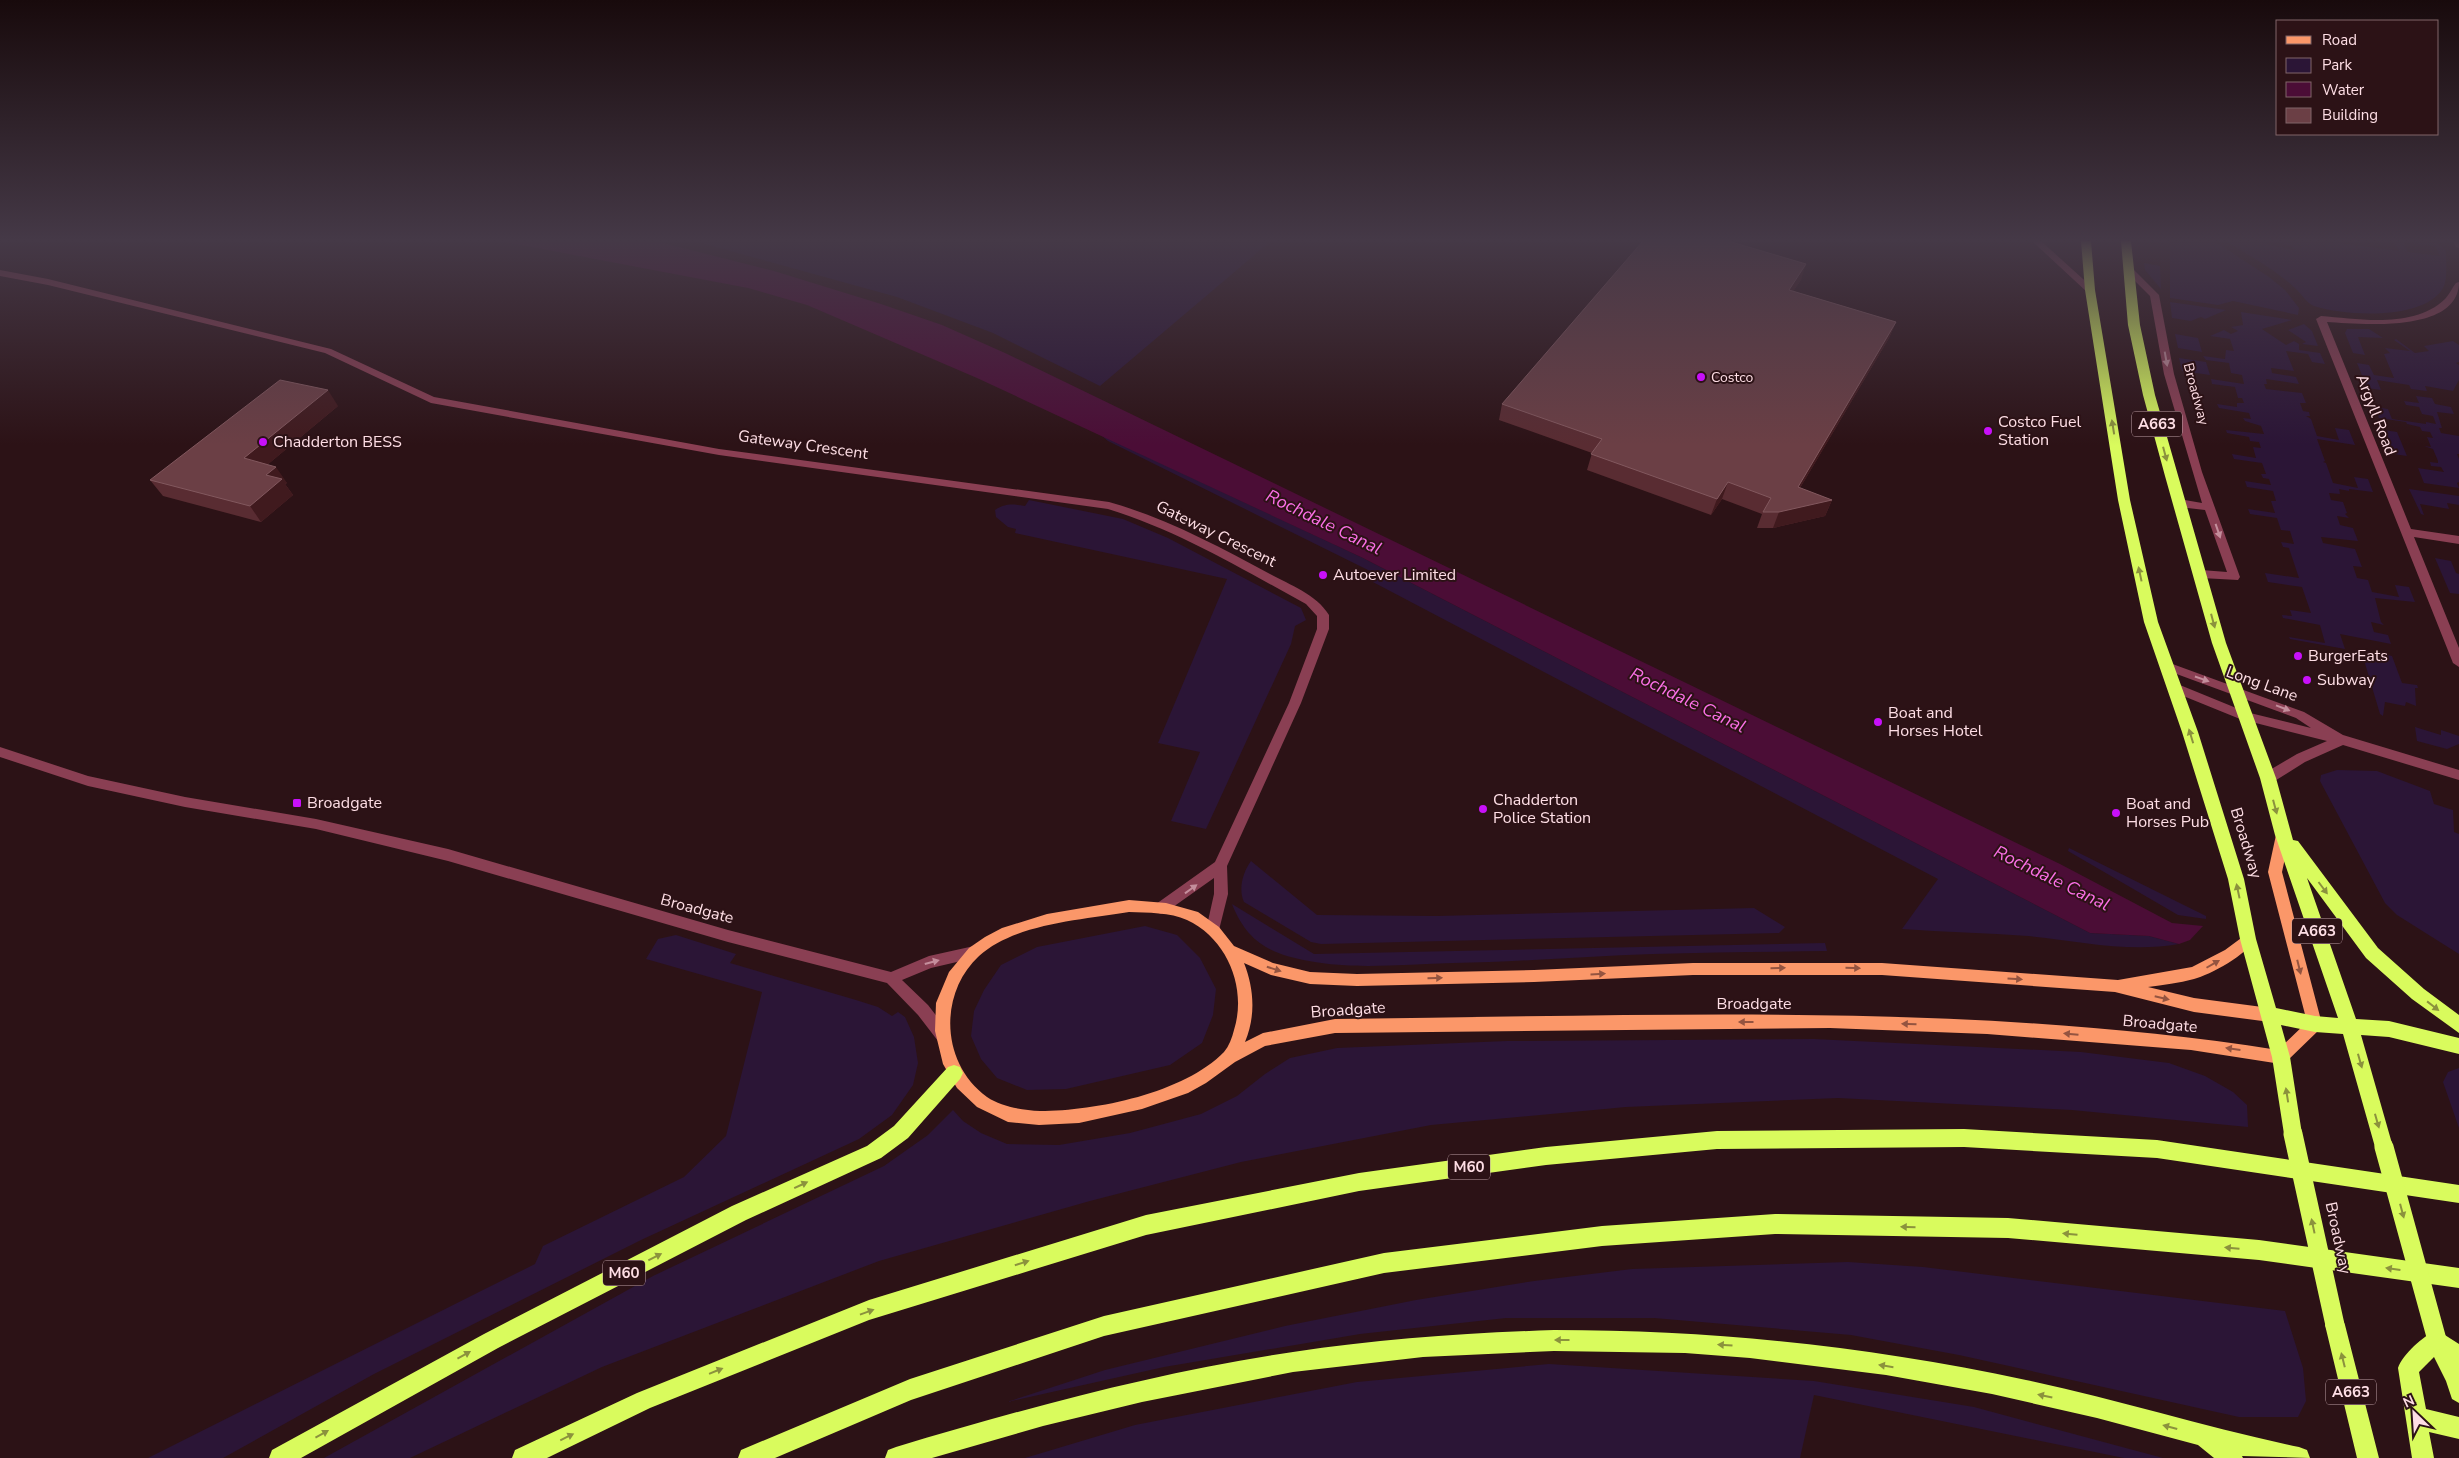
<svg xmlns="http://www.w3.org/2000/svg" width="2459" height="1458" viewBox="0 0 2459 1458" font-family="'Nunito Sans',sans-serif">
	<rect width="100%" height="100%" fill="#2c1216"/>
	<path fill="#2b1536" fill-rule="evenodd" d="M694,241h577l-171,145 -107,-53 -96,-36z
		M2170,241h44l55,36 16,13 14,18 -1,7 -65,-14 -15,4 -48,-7z
		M2226,241h41v3l26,6 -2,-5 -23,-4 63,1v-1h6l2,2 60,8 -5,-10c17,0 41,-6 52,10 0,11 2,28 -3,37 -19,33 -99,28 -129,18 -7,-2 -13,-13 -19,-18 -20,-19 -46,-32 -69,-47zM2403,242l32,4 5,10 -32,-4z
		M2144,263l16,3 1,23 -16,-19z
		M2170,302l56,8 -21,9 -4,-2 -10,4 -19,-3z
		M2241,312l51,8 -30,9 24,16 8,-4 5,3v6l21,3 5,11 -13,-2 -4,-8 -22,-3 8,20 -23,-3 1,5 24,4 3,7 -33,-5 1,5h-3l2,5 36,4 4,10h-6l3,8 6,1 1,4h-4l5,3 6,17 22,4 -4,-12 14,2 6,15 -38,-6 8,22 -2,1 3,1 7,20 25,5 -4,-11 14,2 5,13 -24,-3v2l-10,-2 1,5 -11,-1 2,7 12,2 4,11 -2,1 4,4 -12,-2 3,9 13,3 5,13 -37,-4 2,6 32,6 7,18 -9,-1 4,12 11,2 4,12 27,5 -4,-12 14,2 6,15 -40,-4 6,24 3,3 -13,-3 3,10 14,3 3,9 -51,-10 5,15 -55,-10 -1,-2 36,6 -5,-18 -37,-7 -1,-3 10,1 -2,-6 21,3 -9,-26 -34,-5 -3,-9 34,5 -10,-30 -6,-1 -2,-5 13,2 -4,-13 -9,-1 -4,-12 -27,-4 -2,-5 27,4 -4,-12h5l-3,-10 -26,-4 -2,-6 26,4 -2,-6 -6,-1 -2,-4h5l-4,-11 -28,-4 -2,-5 24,4 -3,-11 8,1 -2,-6 -9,-1 -1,-4 -22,-4 -1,-3 38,4 -3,-8 -16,-5 -2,-3 8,1 -2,-6 -30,-5 -2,-4 20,3v-4h7l-2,-5h-4l-3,-11 -23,-3 -1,-5 33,5 -2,-9 -11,-2 -2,-10 -23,-3 -3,-4 22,3 1,-9 8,1 -4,-12 -20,-3 14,-6 7,4 7,-3 -7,-4 12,-2z
		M2304,324l8,7 6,15 -16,-2 4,-2 -18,-12z
		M2347,329h22l14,9 -25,-1 7,18 -12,-2 -8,-20z
		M2175,334l23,4 4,14 -24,-4z
		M2396,339l19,14 14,-2 -5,-5 29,-5 6,4v17l-3,1 3,2v15l-6,11 -28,-5 2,5 -16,-2 -2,-4 -32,-5 4,10 -14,-2 -10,-25 12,2 5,10 20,3 -10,-24 6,-1 -5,-5 25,3 -16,-11z
		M2179,358l27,4 4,13 -28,-4z
		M2416,396l16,2 3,6 16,3 3,7 -17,-2 5,16h-3l2,5 18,3v18h-2l2,5v23l-2,1 2,5 -35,-5 -6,-15 26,4 -3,-5 -10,-1 -1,-4 8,1v-2l-5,-12 -9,-3 7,1 -4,-10 6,1 -3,-6 -8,-1 -2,-4 -13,-3 -1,-2 -27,-4 -4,-11 13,2 4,10 34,5v-2l10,2 -3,-8 -11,-2 -3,-7 -13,-2 -2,-4 15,2z
		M2384,430l13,2 10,24 -13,-2z
		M1101,435l262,123 727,375 59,3 30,8c-50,9 -101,-3 -151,-8 -42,-3 -84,-4 -126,-7l36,-50 -567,-298 1,-9 -264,-131z
		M2409,489l50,7v9l-12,-2 2,6 -29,-5 4,11 -3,-1z
		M1029,500l94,19 45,19 133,70 5,12 -11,6 -4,18 -85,185 -35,-8 29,-69 -42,-9 69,-164 -212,-46 1,-4 -8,-2 -12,-10 -1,-7c10,-7 18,-6 30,-4z
		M2435,558l16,3 5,12 3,1v20l-9,-1z
		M2361,650l31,6 10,27 15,2 1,3h-3l1,18 -10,-4 -1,4 -20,-4 -2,14 -3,-2z
		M2415,727l26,8v-5l18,6v8l-12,5 -30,-8z
		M2337,770l40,1 53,20 4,13 19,6 1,22 5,2v120l-62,-39 -12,-12 -65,-122 1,-6z
		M2069,848l137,68v3l-28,-4 -110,-64z
		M1251,861l66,54 120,1 317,-8 31,19 -6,6 -458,11 -10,-2 -67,-40c-6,-13 -1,-30 7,-41z
		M1232,904l82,50 511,-11 2,8c-58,1 -116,1 -174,3 -67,2 -133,8 -200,9 -47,1 -98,7 -144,-2 -39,-7 -62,-19 -77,-57z
		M1145,926l32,9 23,23 16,31 -3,26 -11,28 -32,22 -104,24 -39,1 -30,-12 -16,-19 -10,-23 3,-25 10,-21 17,-25 36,-18z
		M676,935l60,19 -6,9 126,37 22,7 14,9 6,-4 7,5 9,20 4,26 -5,22 -21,30 -33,24 -218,101 -267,134 -151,84h-75l387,-194 8,-18 141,-69 42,-41 36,-144 -116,-33 12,-20z
		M1814,1039l267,13 88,11 36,13 28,16 14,13 1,22 -176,-17 -234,-12 -212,9 -195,18 -190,37 -151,39 -211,60 -277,106 -192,91h-86l329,-182 231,-110 44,-31 25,-25 10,11 18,12 26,11 52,1 71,-12 71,-19 36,-18 28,-22 25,-16 47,-10 170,-7z
		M2459,1068v60l-16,-46 5,-10z
		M1848,1262l75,5 362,44 18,57 3,33 -8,16h-59l-280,-62 -108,-20 -197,-17h-148l-146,16 -196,33 -157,35 98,-32 180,-44 131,-26 118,-19 98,-12z
		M1549,1364l265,17 160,26 189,51h-39l-310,-63 -14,63h-775l110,-33 222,-43z"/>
	<path fill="#4b0d36" d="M500,241h147l16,2 111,28 107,33 61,21 63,28 1055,511 112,59 31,3 -13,14 -11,4 -30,-8 -59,-3 -727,-375 -386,-180 -170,-73 -59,-17z"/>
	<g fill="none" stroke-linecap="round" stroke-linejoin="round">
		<path fill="#8a3f53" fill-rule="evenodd" d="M2032,241h9l52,47v4h-6z
			M2453,241h6v7l-3,-1z
			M2129,267l3,1 27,27 15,79 28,98 38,105 -2,3 -37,-2 -6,-4 6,-4 26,2 -22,-62 -26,-3 -5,-4 5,-4 23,4 -38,-129 -14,-78 -24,-24 -1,-2z
			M0,270l48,9 283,70 103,48 285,52 390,53c57,16 109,44 161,72 20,11 46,20 59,41v14l-28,74 -74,163 1,28 -10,40 -5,2 -5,-2 -2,-4 8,-36v-16l-48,34 -5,2 -5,-2 -2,-4 2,-4 59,-42 74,-159 28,-74v-13l-11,-12c-64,-35 -127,-73 -198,-95l-389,-54 -288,-52 -106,-50 -277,-68 -48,-9z
			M2459,282c0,52 -99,42 -132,40l84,207 48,7v8l-45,-7 45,111v19l-6,-4 -137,-344 5,-3c38,3 93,13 124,-17 4,-4 7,-11 11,-16z
			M2167,662l137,50 39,23 116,35v10l-116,-35 -38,17 -32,20h-10l-1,-4 1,-4 34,-20 30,-13 -87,-22 -69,-28 -2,-3 6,-5 71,29 65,16 -15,-10 -133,-49 -2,-3 2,-3z
			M0,747l88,29 97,21 131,22 132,30 280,81 163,42 38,-16 45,-10 5,2 2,4 -2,4 -5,2 -43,10 -29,12 26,25 20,26 2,5 -2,5 -5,2 -5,-2 -20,-26 -31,-32 -159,-41 -280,-81 -132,-32 -131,-22 -97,-21 -88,-29z"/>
		<path fill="#fb9769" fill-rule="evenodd" d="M2283,830l5,1 2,4 -8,37 40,152 -2,5 -34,33 -5,2 -90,-14 -204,-16 -157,-6 -495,5 -70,13 -30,16 -29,21 -18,10 -46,16 -63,14 -40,2 -31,-3 -31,-15 -20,-19 -14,-24 -8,-33 1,-28 13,-31 20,-24 16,-11 17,-9 45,-14 82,-14 37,3 32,9 21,15 15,19 39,17 37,9 47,2 177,-4 159,-7h189l236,17 74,-13 33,-17 23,-17 5,2 2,4c-7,15 -45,36 -61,40 -15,4 -31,6 -46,8l46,11 76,10 5,2 2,5 -2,5 -5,2 -76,-10 -79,-20 -233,-17h-189l-159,7 -177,4 -47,-2 -39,-9 -27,-12c10,25 12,53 1,79l18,-9 72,-14c314,-3 631,-18 943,31l29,-28 -39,-150 8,-37 2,-4zM1129,912c19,1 41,0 58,8 41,19 60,69 47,110 -2,8 -5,16 -10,22 -40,41 -128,59 -184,59 -18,-1 -38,-4 -53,-14 -46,-33 -49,-103 -8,-141 37,-33 103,-36 150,-44z"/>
		<path fill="#d9fb5d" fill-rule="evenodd" d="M2081,241h10l4,49 35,210 28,122 40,110 46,147 12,60 20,69 39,8 23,2 -63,-183 -15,-57 -48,-135 -47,-167 -22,-81 -15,-70 -7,-84h10l9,84 15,70 71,248 50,135 17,62 5,1 80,107 46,41 35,26v18l-47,-34 -46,-41 -59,-80 49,141 33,2 70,17v16l-70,-17 -28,-2 32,112 -2,6 -7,3 -7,-3 -2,-6 -32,-113 -28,-2 -34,-7 9,32 12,77 -2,6 -7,3 -7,-3 -2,-6 -12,-77 -32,-118 -12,-60 -46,-147 -38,-110 -26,-122 -33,-210z
			M954,1065l6,2 3,6 -3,6 -52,59 -27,20 -135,62 -248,128 -197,110h-32l3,-8 212,-116 248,-128 135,-60 27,-20 54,-59z
			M1964,1129l193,11 302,45v18l-302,-45 -193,-11 -247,2 -171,16 -187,26 -213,44 -277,85 -219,88 -103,50h-35l3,-8 122,-57 232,-93 277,-85 213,-42 187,-26 171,-16z
			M1775,1214l233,4 251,22 200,28v20l-200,-28 -251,-22 -233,-4 -173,12 -218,27 -280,63 -193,64 -136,58h-37l3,-8 169,-71 194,-63 280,-63 218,-27z
			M2335,1315l7,3 3,7 34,133h-22l-32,-133 3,-7z
			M1554,1330c159,0 315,16 472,50 91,19 181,48 273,67l8,3 3,8 -68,-2 1,2h-29l-16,-13 -101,-27 -105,-24 -106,-19 -136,-17 -65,-5 -131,-2 -131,6 -130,15 -151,30 -99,24 -111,32h-47l3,-8 8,-3c130,-39 262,-75 397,-95 87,-13 173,-19 261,-22z
			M2437,1330l22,14v59l-7,-4 -6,-18 -12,-24 -15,15 7,37 33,8v22l-30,-7 5,26h-22l-14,-90c5,-14 25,-32 39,-38z"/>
		<path stroke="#d9fb5d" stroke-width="19" d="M2293,1134l42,191
			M2384,1147l53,193"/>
	</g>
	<path fill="#592c32" d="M1801,280l-8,11 103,31 -7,16 -89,150 32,12 -7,16 -52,12h-16l5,-14 -40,-15 -11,16 -124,-45 5,-17 -93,-33 3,-16z
		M338,406l-71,59 20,18 -2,1 8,11 -32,27 -98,-26 -13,-16z"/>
	<path fill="#401a1e" d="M1806,264l-5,16 -18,26 6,-16z
		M1896,322l-7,16 -98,165 7,-16z
		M328,390l10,16 -83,69 -11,-17z
		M276,467l11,16 -2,1 8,11 -32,27 -11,-16 16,-31z
		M1728,482l-6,17 -11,16 6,-16z
		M1832,500l-7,16 -52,12 6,-16z"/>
	<path fill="#6b3f45" stroke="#82585e" d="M1643,241h85l78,23 -17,26 107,32 -98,165 34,13 -53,12h-16l8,-14 -43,-16 -11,17 -126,-45 11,-15 -100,-35z
		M280,380l48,10 -84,68 32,9 -10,8 16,4 -32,27 -100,-26z"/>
	<defs><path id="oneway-solid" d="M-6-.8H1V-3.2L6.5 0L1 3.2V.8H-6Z" transform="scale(1.25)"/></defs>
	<g fill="#c48e9c">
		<use href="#oneway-solid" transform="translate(2166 359) rotate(80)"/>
		<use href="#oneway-solid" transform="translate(2218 531) rotate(71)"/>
		<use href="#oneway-solid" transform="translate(2202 679) rotate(19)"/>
		<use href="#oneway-solid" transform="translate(2283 708) rotate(21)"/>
		<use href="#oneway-solid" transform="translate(1191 889) rotate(-36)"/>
		<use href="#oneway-solid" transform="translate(932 962) rotate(-15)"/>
	</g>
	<g fill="#8b923d">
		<use href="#oneway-solid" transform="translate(2113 427) rotate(-99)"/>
		<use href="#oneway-solid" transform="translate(2165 454) rotate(75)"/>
		<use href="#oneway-solid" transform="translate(2140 574) rotate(-102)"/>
		<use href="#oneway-solid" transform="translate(2213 621) rotate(75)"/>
		<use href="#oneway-solid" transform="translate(2191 736) rotate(-107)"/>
		<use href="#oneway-solid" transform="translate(2275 807) rotate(75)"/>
		<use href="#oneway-solid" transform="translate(2323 888) rotate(53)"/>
		<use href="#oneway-solid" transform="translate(2238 891) rotate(-102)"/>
		<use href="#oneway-solid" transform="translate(2433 1006) rotate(38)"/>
		<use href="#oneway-solid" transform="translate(2360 1061) rotate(74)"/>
		<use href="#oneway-solid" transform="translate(2287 1095) rotate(-99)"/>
		<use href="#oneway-solid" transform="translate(2377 1121) rotate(74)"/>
		<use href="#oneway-solid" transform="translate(801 1185) rotate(-25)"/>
		<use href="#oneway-solid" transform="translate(2402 1211) rotate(75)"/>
		<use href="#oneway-solid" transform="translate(2313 1226) rotate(-102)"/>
		<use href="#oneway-solid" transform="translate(1908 1227) rotate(-179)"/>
		<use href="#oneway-solid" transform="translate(2070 1234) rotate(-175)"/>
		<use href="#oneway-solid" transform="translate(2232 1248) rotate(-175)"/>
		<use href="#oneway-solid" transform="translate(655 1257) rotate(-27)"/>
		<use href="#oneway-solid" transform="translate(1022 1263) rotate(-17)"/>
		<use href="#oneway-solid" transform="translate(2393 1269) rotate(-172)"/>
		<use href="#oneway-solid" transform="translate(867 1312) rotate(-20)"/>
		<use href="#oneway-solid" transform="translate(1562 1340) rotate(-180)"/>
		<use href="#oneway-solid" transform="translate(1725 1345) rotate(-176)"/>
		<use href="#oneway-solid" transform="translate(464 1355) rotate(-29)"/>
		<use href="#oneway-solid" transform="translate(2343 1360) rotate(-104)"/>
		<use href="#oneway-solid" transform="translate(1886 1366) rotate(-171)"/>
		<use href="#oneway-solid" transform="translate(716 1371) rotate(-22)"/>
		<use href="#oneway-solid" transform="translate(2045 1396) rotate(-168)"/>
		<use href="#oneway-solid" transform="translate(2170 1427) rotate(-165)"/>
		<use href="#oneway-solid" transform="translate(322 1434) rotate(-29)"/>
		<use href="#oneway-solid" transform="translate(567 1437) rotate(-26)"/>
	</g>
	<g fill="#945440">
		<use href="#oneway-solid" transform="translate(2213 964) rotate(-30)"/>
		<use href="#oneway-solid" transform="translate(2299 967) rotate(76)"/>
		<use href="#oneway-solid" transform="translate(1778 968) rotate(-1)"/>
		<use href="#oneway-solid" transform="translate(1853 968) rotate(1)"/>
		<use href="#oneway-solid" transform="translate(1274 969) rotate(17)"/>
		<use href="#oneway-solid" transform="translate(1598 974) rotate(-3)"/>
		<use href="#oneway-solid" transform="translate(1435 978) rotate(-1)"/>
		<use href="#oneway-solid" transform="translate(2015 979) rotate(4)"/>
		<use href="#oneway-solid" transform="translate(2162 998) rotate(13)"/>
		<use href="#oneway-solid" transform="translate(1746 1022) rotate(180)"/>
		<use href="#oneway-solid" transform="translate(1909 1024) rotate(-178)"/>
		<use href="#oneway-solid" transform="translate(2071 1034) rotate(-175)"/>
		<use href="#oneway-solid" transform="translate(2233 1049) rotate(-172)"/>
	</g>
	<linearGradient id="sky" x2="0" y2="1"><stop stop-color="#180a0c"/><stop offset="0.54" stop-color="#453947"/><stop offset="1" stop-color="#453947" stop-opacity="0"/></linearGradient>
	<rect width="2459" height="445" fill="url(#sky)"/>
	<g fill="#c810f9" stroke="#2c1216" stroke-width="2">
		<circle cx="1701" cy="377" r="5"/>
		<circle cx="1988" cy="431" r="5"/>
		<circle cx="263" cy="442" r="5"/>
		<circle cx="1323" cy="575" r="5"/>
		<circle cx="2298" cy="656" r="5"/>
		<circle cx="2307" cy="680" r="5"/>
		<circle cx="1878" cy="722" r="5"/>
		<rect x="292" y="798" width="10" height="10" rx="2.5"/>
		<circle cx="1483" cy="809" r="5"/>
		<circle cx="2116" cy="813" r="5"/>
	</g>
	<g text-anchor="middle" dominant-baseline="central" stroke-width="4" stroke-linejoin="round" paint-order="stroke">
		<g font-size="14" fill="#fedee5" stroke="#2c1216" text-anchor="start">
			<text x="1711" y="377">Costco</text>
		</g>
		<g font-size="14" fill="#fedee5" stroke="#2c1216">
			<text transform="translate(2196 394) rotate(75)">Broadway</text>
		</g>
		<g fill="#2c1216" stroke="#bfa1a7" stroke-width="1">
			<rect x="2132" y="411.5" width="50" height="25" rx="4"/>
			<rect x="2292" y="918.5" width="50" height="25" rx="4"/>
			<rect x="1448" y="1154.5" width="42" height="25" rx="4"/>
			<rect x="603" y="1260.5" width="42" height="25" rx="4"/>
			<rect x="2326" y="1379.5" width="50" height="25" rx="4"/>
		</g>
		<g font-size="15" font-weight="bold" fill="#fedee5">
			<text x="2157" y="424">A663</text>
			<text x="2317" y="931">A663</text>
			<text x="1469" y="1167">M60</text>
			<text x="624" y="1273">M60</text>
			<text x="2351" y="1392">A663</text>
		</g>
		<g font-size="16" fill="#fedee5" stroke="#2c1216">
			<text transform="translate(2376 415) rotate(69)">Argyll Road</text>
			<text transform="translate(803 445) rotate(8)">Gateway Crescent</text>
			<text transform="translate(1216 534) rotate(26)">Gateway Crescent</text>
			<text transform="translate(2262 684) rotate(20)">Long Lane</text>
			<text transform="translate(2246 843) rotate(73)">Broadway</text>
			<text transform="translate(697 909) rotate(15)">Broadgate</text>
			<text x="1754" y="1004">Broadgate</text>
			<text transform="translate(1348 1010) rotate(-4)">Broadgate</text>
			<text transform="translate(2160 1024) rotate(5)">Broadgate</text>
			<text transform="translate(2338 1238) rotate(78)">Broadway</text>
		</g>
		<g font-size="16" fill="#fedee5" stroke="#2c1216" text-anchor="start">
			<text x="1998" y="422">Costco Fuel<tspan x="1998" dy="18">Station</tspan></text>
			<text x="273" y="442">Chadderton BESS</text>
			<text x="1333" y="575">Autoever Limited</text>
			<text x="2308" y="656">BurgerEats</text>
			<text x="2317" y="680">Subway</text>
			<text x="1888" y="713">Boat and<tspan x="1888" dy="18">Horses Hotel</tspan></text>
			<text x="1493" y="800">Chadderton<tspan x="1493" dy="18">Police Station</tspan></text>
			<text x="307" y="803">Broadgate</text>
			<text x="2126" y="804">Boat and<tspan x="2126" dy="18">Horses Pub</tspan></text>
		</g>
		<g font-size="18" font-style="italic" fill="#fb6fe6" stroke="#2c1216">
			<text transform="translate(1324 522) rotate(26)">Rochdale Canal</text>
			<text transform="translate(1688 700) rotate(26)">Rochdale Canal</text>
			<text transform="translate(2052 878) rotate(26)">Rochdale Canal</text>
		</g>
	</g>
	<rect x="2276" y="20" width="162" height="115" fill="#2c1216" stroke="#806469"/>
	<rect x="2286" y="36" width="25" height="8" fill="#fb9769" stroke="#806469"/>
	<text x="2322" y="45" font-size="15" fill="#fedee5">Road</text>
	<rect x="2286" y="58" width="25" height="15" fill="#2b1536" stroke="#806469"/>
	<text x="2322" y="70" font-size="15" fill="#fedee5">Park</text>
	<rect x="2286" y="82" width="25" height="15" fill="#4b0d36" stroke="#806469"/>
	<text x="2322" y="95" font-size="15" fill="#fedee5">Water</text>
	<rect x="2286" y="108" width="25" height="15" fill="#6b3f45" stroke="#806469"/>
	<text x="2322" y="120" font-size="15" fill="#fedee5">Building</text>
	<g transform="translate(2414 1413) rotate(335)" stroke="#2c1216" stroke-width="4" paint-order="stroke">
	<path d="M0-4L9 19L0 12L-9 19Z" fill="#fedee5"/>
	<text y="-8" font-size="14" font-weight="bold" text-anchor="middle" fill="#fedee5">N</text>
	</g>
</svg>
